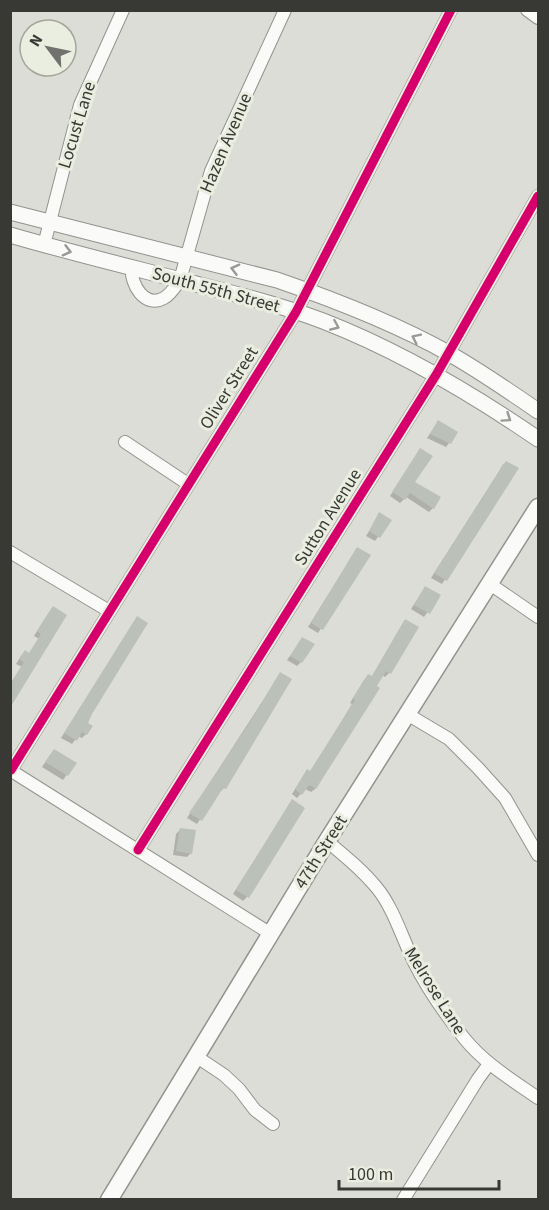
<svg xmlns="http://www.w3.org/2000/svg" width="549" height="1210" viewBox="0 0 549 1210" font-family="'Source Sans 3',sans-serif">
	<rect width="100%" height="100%" fill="#dcddd6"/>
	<path fill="#0003" d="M435,426l14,17 -3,4 -19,-9z
		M420,450l-7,33 20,25 -4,4 -23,-15 -6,6 -10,-7z
		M503,465l14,4 -75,115 -11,-6z
		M380,514l10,6 -15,21 -9,-5z
		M354,553l15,2 -51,78 -10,-6z
		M422,592l17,4 -15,21 -13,-8z
		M49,612l16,4 -43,51 -6,-3 5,-8 8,-2 10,-15 -5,-3z
		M137,618l-51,106v10l-4,4 -4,-2 -6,8 -11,-6z
		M402,625l-13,48 -4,4 -3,-2 -67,114 -4,3 -6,-3 -8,9 -5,-4 12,-19 6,-2 42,-69 -2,-1 14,-23 4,-4 3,2z
		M303,638l-2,24 -4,4 -10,-6z
		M280,674l-56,114 -4,4 -1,-1 -22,33 -10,-6z
		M50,755l25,8 -12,17 -21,-13z
		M289,805l-42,92 -4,4 -10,-7z
		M180,830l11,23 -4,4 -14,-2 3,-21z"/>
	<path fill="#bbc1b8" d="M438,420l20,12 -7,12 -21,-10z
		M420,448l13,8 -18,26 26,15 -7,12 -24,-16 -5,7 -13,-8z
		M506,461l13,7 -72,113 -13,-8 60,-93 9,-16h1z
		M379,512l13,8 -12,18 -11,-7z
		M357,547l14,8 -48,75 -12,-7z
		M425,586l16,9 -11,19 -16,-9z
		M53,606l14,9 -57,93v-24l14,-22 -5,-3 6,-9 4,3 12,-19 -4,-3z
		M137,616l11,7 -56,91 -4,9 5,3 -6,9 -5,-3 -5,9 -13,-8z
		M405,619l14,8 -28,47 -5,-3 -9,15 3,2 -64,101 -7,-4 -7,10 -7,-6 12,-20 3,2 45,-71 -2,-2 15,-24 4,2z
		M302,637l13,7 -13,19 -12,-7z
		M280,672l12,7 -66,110 -3,-1 -21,33 -13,-8 58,-86z
		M54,749l23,14 -9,13 -23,-14z
		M292,799l13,9 -56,90 -13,-8z
		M180,828l16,2 -4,24 -16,-3z"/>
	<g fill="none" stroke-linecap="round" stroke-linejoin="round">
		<g stroke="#92938d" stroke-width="14">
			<path id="minor" d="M527,10l11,8
				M44,245l36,-140 43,-95
				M132,268c-2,16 13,41 32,30 7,-4 11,-11 16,-18l31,-109 74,-161
				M125,442l63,42
				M10,552l99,59
				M490,584l48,33
				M407,714l42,25 29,29 27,30 33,57
				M10,770l261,164
				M11,770l285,-458 155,-302
				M327,841c18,15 35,29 50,47 17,21 25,50 37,74 13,26 31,52 50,76 20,25 48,42 74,60
				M138,850l298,-475 102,-179
				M197,1057l27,18 15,14 16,21 18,14
				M403,1200l75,-121 11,-15"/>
		</g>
		<g stroke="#92938d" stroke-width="17">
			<path id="tertiary" d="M10,212l267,68c58,20 118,43 173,74 30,17 59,37 88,57
				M10,235c62,18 124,33 186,49 43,11 85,21 127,37 77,30 148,72 215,118"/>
		</g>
		<g stroke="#92938d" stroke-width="19">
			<path id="secondary" d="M109,1200l218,-359 211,-334"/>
		</g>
		<use href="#minor" stroke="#fafaf9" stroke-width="12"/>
		<use href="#tertiary" stroke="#fafaf9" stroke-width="15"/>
		<use href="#secondary" stroke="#fafaf9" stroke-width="16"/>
		<g stroke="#eaeee0" stroke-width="13">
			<path id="cycleway" d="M11,770l285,-458 155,-302
				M138,850l298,-475 102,-179"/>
		</g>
		<use href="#cycleway" stroke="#d6006c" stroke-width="9"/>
	</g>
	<defs><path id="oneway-chevron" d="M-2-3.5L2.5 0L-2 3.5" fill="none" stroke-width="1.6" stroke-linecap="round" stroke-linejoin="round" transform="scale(1.5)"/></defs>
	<g stroke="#999a96">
		<use href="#oneway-chevron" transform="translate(67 251) rotate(15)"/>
		<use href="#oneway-chevron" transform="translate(235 269) rotate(-165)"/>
		<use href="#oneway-chevron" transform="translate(335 326) rotate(23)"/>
		<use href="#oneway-chevron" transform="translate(416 338) rotate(-154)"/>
		<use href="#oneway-chevron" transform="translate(507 418) rotate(34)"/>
	</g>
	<g text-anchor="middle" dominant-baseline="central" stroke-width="6" stroke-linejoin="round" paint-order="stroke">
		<g font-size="18" fill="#383934" stroke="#eaeee0">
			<text transform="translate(77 125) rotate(-73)">Locust Lane</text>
			<text transform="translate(226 143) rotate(-67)">Hazen Avenue</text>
			<text transform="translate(216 290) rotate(15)">South 55th Street</text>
			<text transform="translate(229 388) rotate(-58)">Oliver Street</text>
			<text transform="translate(328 517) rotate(-58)">Sutton Avenue</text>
			<text transform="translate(321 852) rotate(-58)">47th Street</text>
			<text transform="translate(435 991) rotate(58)">Melrose Lane</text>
		</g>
	</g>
	<rect width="549" height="1210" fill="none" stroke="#383934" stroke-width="24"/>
	<g transform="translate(48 48) rotate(302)"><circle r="28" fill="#eaeee0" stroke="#a3a69b" stroke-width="1.5"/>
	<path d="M0-4.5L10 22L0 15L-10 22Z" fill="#71726d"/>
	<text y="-9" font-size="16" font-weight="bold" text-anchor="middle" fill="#383934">N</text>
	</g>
	<path d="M339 1180v9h160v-9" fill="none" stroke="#383934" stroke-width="3"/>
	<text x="348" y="1180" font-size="18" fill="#383934" stroke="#eaeee0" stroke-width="4.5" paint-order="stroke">100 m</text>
</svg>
